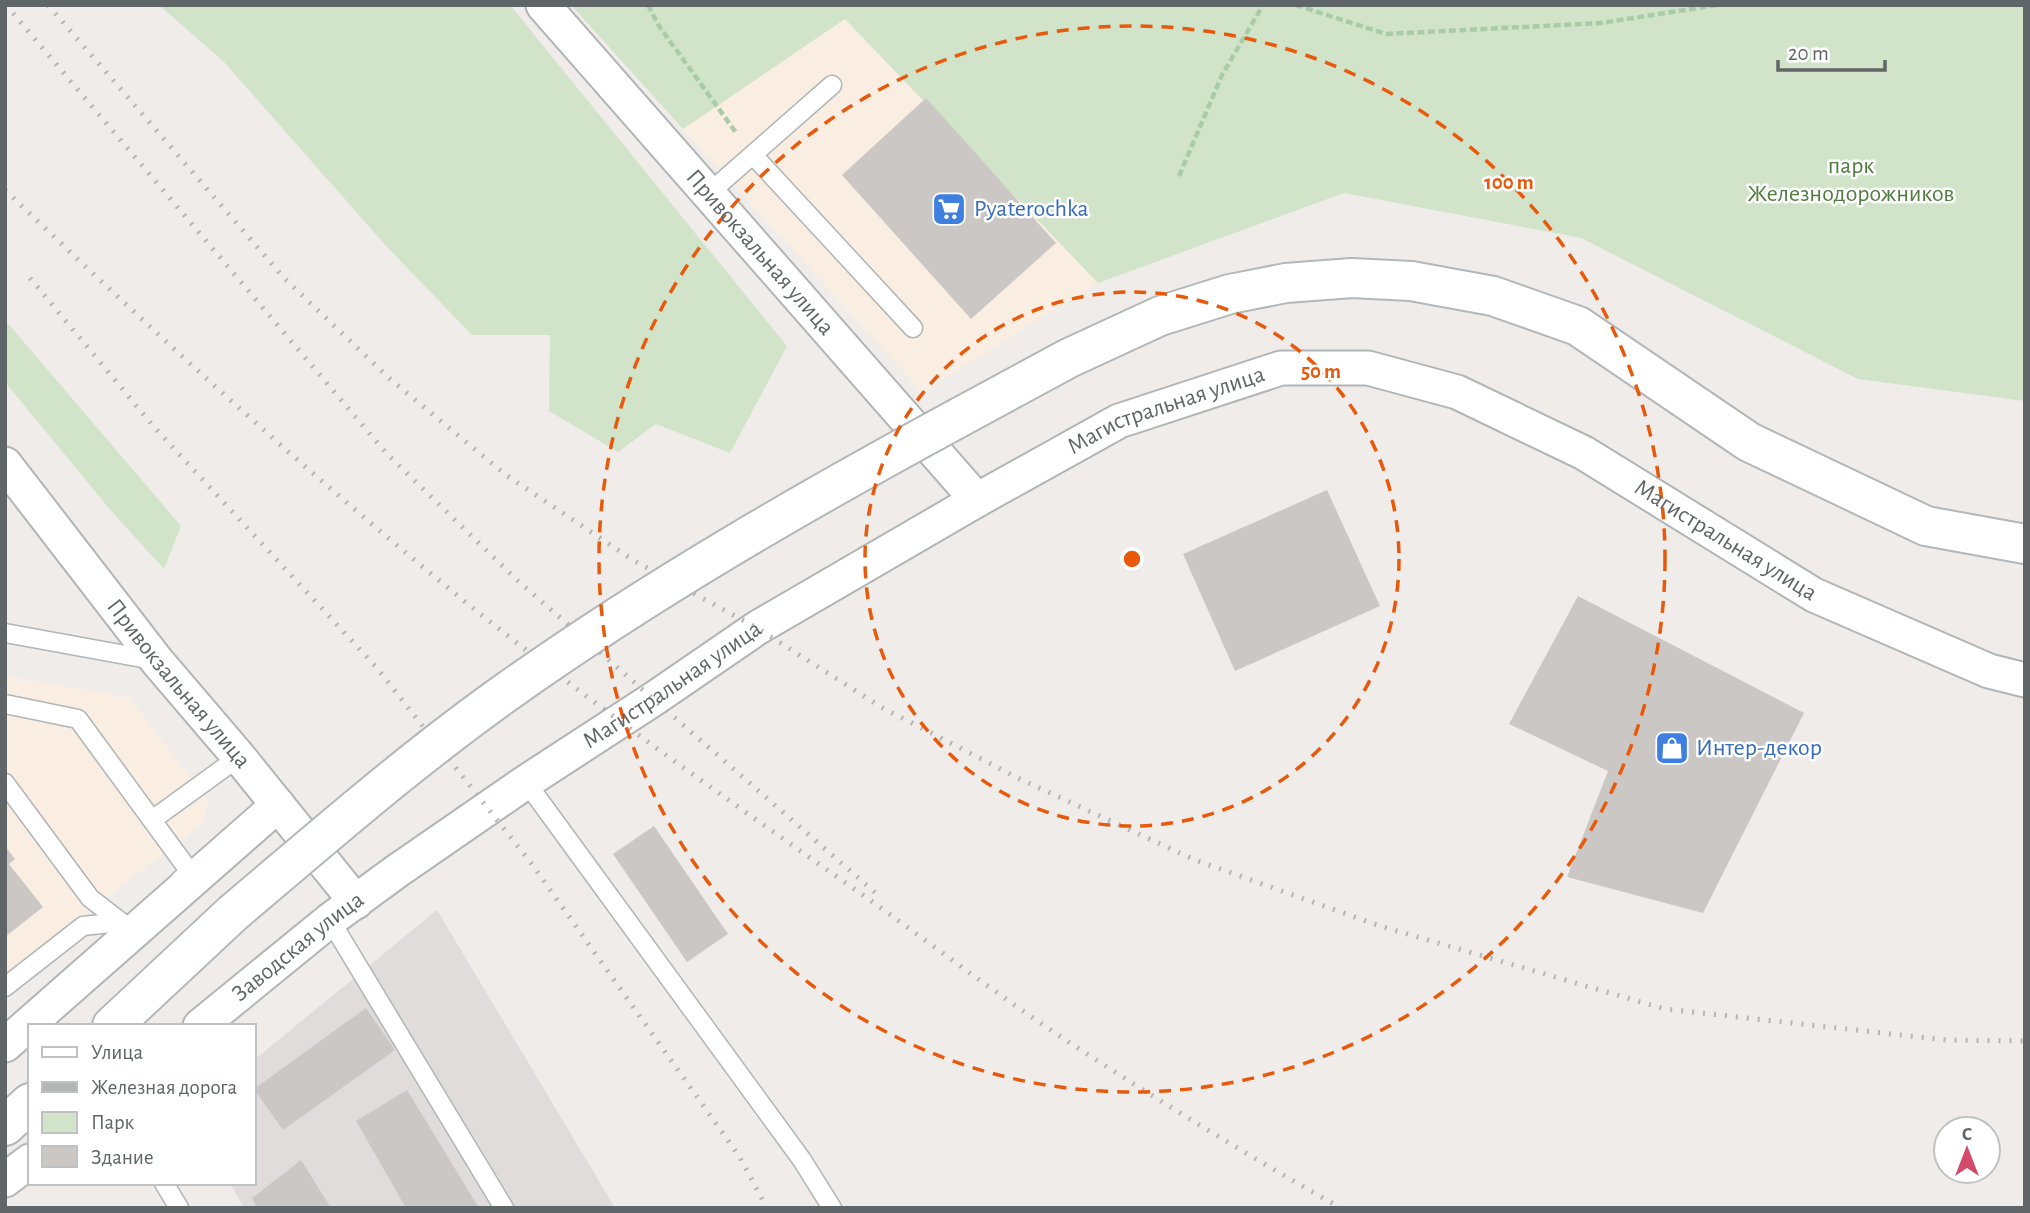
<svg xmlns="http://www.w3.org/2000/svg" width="2030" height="1213" viewBox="0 0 2030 1213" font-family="'Alegreya Sans',sans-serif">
	<rect width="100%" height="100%" fill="#f0ece9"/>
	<path fill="#faeee3" d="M845,19l253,264 -176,109 -239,-263z
		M5,676l124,21 79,104 -4,21 -199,154z"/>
	<path fill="#dfdcdb" d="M437,910l178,298h-371l-14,-25h24v-123z"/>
	<path fill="#d1e4c9" d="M159,5h351l277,341 -57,107 -74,-29 -38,28 -69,-41 1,-76h-78l-85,-88 -163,-185z
		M571,5h1454v396l-167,-22 -277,-141 -237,-45 -246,90 -253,-264 -162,110z
		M5,320l176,206 -17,43 -51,-56 -108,-131z"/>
	<path fill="#cbc7c5" d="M926,98l130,145 -85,76 -129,-144z
		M1327,490l53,116 -145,65 -52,-117z
		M1578,596l226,117 -101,200 -136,-36 41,-106 -99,-47z
		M654,826l74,108 -41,28 -74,-108z
		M5,846l10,13 -6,5 34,43 -38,30z
		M366,1008l29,42 -112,80 -29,-41z
		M407,1090l72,118h-73l-50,-87z
		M301,1160l30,48h-74l-5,-10z"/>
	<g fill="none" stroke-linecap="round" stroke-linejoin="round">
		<g stroke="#b1b5b6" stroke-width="21">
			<path id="lane" d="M753,155l160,173
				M708,194l124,-109
				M5,633l148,27
				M5,704l73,15 112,153 -10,8
				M526,782l276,378 30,48
				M5,783l85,115 31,24
				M152,820l87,-63
				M330,920l174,288
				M5,987l78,-61 38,-4
				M164,1183l15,25"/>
		</g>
		<g stroke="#b1b5b6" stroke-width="37">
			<g id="street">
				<path id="s1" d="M543,5l434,495"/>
				<path id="s2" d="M5,464l152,197 82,96 117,145"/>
				<path id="s3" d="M200,1026l130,-106 67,-49 129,-89 129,-84 102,-70 220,-128 142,-79 162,-53h87l89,24 127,61 230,142 175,76 36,9"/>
				<path d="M5,1045l273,-240"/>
				<path d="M5,1180l25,-19"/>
			</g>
		</g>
		<g stroke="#b3b7b9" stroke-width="42">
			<path id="secondary" d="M960,417l109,-59 91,-42 70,-22 56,-11 66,-5 59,3 82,15 85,30 171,116 177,84 99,18
				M112,1026l121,-113
				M5,1126l25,-23"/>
		</g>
		<path stroke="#aacba8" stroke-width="4.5" stroke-dasharray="7 3.5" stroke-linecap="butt" d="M648,5l11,21 78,108
			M1296,5l90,29 215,-11 116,-18
			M1179,176l43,-101 41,-70"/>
		<use href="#lane" stroke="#fff" stroke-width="18"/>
		<use href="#street" stroke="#fff" stroke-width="33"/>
		<use href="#secondary" stroke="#fff" stroke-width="38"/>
		<path stroke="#b4b5b5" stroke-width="5" stroke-dasharray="2 9" stroke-linecap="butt" d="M6,5l380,448 131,127 362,316
			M48,5l236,273 106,101 116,96 127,85 124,68 124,79 139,72 175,81 185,66 285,83 281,31 79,1
			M5,190c145,139 292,274 447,401 131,107 270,205 408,302 69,49 136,101 207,148 89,58 181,115 274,167
			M30,278l124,149 222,240 155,196 208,293 28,52"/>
		<g stroke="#b3b7b9" stroke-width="42" stroke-linecap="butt">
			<path id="secondary-bridge" d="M233,913c90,-76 179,-154 275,-222 144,-102 297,-190 452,-274"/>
		</g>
		<use href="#secondary-bridge" stroke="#fff" stroke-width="38"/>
	</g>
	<g fill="none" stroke="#e8590c" stroke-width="3.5" stroke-dasharray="12 9">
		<circle cx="1132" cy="559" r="267"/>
		<circle cx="1132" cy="559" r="533"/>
	</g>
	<defs>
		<g id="supermarket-square" transform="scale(1.75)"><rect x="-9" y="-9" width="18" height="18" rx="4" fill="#3f7fe0" stroke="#fff"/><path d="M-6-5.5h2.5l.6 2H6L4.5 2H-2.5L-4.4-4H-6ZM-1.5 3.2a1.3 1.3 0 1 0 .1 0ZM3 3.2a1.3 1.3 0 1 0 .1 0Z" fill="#fff"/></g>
		<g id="shop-square" transform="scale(1.75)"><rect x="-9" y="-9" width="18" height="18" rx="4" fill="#3f7fe0" stroke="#fff"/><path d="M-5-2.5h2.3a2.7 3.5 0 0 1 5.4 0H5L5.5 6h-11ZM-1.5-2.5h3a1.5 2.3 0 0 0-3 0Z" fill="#fff"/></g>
	</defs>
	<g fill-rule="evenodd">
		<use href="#supermarket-square" x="949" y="209"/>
		<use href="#shop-square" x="1672" y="748"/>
	</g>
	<g text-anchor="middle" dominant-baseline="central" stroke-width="5" stroke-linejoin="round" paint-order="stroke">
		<g font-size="24" fill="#517d40" stroke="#fff">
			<text x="1851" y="166">парк<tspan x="1851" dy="28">Железнодорожников</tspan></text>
		</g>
		<g font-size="24" fill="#366cbe" stroke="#fff" text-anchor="start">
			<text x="974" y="209">Pyaterochka</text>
			<text x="1696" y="748">Интер-декор</text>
		</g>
		<g font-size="24" fill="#606567" stroke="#fff">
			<text stroke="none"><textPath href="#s1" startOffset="329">Привокзальная улица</textPath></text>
			<text stroke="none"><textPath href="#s3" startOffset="1150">Магистральная улица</textPath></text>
			<text stroke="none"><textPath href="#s3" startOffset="1759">Магистральная улица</textPath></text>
			<text stroke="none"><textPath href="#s2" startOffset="280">Привокзальная улица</textPath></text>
			<text stroke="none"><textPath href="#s3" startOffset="583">Магистральная улица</textPath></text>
			<text stroke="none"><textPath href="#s3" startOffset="126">Заводская улица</textPath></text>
		</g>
	</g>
	<circle cx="1132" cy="559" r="10" fill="#e8590c" stroke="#fff" stroke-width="3.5"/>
	<g font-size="21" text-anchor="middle" font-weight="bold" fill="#e8590c" stroke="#fff" stroke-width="5" stroke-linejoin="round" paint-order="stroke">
		<text x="1509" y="189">100 m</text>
		<text x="1321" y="378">50 m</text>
	</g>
	<rect width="2030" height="1213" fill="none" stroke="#606567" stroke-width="14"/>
	<rect x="28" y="1024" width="228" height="161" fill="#ffffff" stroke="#bfc1c2" stroke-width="2"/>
	<rect x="42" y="1047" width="35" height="10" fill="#ffffff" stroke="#bfc1c2" stroke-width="2"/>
	<text x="91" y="1059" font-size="21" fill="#606567">Улица</text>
	<rect x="42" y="1082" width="35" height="10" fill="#b4b5b5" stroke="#bfc1c2" stroke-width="2"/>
	<text x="91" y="1094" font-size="21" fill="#606567">Железная дорога</text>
	<rect x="42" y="1112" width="35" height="21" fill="#d1e4c9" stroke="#bfc1c2" stroke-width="2"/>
	<text x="91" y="1129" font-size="21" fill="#606567">Парк</text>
	<rect x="42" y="1146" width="35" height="21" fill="#cbc7c5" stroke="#bfc1c2" stroke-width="2"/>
	<text x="91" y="1164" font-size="21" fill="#606567">Здание</text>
	<g transform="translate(1967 1150)"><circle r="33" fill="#ffffff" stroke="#bfc1c2" stroke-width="2"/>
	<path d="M0-5L12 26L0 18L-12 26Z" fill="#d44a6b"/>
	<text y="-10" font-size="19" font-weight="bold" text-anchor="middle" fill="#606567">С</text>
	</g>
	<path d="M1778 60v10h107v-10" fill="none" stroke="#606567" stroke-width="3.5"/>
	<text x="1788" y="60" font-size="21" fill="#606567" stroke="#ffffff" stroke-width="5" paint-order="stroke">20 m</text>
</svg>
